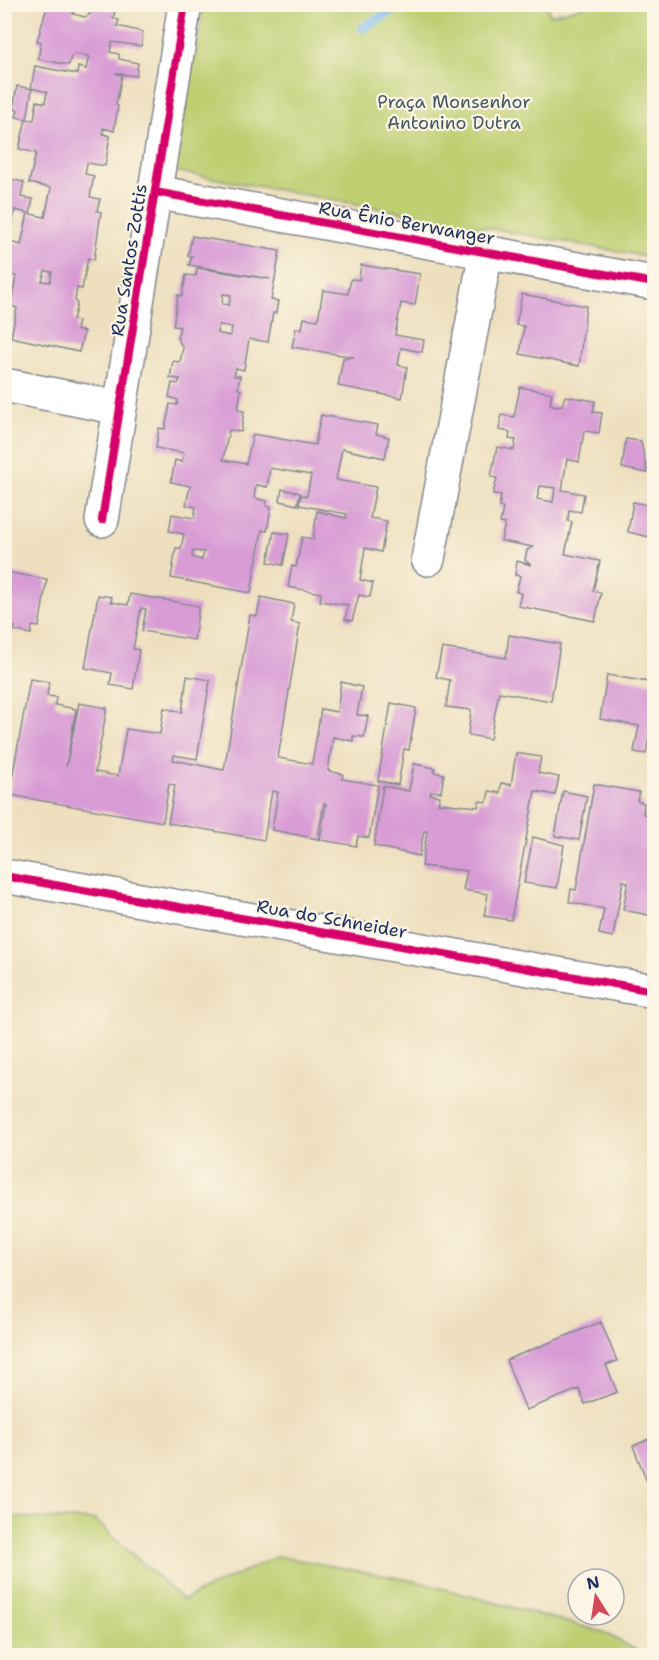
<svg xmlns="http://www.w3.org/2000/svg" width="659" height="1660" viewBox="0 0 659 1660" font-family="'Shantell Sans',sans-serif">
	<rect width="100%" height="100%" fill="#fcf5e5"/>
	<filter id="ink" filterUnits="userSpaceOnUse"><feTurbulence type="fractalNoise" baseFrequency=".0167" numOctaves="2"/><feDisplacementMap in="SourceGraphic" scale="12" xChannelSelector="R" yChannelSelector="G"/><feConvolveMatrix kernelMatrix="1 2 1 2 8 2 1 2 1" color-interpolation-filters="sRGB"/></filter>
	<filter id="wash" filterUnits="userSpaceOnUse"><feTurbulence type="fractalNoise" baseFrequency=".008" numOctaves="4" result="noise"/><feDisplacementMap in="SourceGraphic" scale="24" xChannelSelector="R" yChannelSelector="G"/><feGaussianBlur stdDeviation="1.35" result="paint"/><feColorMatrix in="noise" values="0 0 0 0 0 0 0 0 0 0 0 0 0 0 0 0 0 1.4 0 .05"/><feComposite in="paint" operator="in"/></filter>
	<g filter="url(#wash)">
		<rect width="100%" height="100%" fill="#eee0bf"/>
		<path fill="#becf72" stroke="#6c7f68" stroke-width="1.5" d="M547,4l3,11 40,-10h64v253l-481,-87 31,-166z
			M5,1517l90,3 88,80 94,-44 138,25 188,51 42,23h-640z"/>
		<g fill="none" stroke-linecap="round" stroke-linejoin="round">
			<path stroke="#7bbaef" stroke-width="10" d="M363,28l40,-24"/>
		</g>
		<g id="blocks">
			<path fill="#d89bd6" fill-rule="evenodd" d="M48,4h27l-2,10 12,3 5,-3 2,-8 23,5 -2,8 6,1 -2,6 26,6 -2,14 -29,-4 -2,10 9,2v5l19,4 -2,13 -21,-3 7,2 -6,30 2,1 -4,25 -11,-3v6l7,2 -5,30 -18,-3 -2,11 9,2 -4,21 10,2 -3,12 4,1 -7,48 -6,-2 -6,31 -5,-1 -2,12 2,4 -4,16 5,1 -2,9 8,2 -5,20 -68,-15 6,-29 -6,-2 5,-30 -12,-2 7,-32 10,3 7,-32 -13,-3 -6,32 -5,-1v-63l20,4 -3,15 12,2 -3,15 15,3 6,-29 -22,-5 7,-30 -17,-4 7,-30 8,1 3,-19 8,2 2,-11 -16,-4 4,-22 42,8 1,-7 8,2 3,-13 -13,-2 -5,2 -2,9 -31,-6 3,-17 -4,-1zM45,271l7,1 -2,10 -8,-1z
				M17,86l15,3 -5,30 -11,-2 2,-7 -5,-1z
				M192,236l88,15 -9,49 7,1 -2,12h-3l-5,29 -19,-3 -5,31 -8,-2 -2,8h6l-2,13 3,1 -3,20 6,1 -3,21 -12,-2 -6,30 23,4 7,-30 62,11 6,-30 57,10 -2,9 13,3 -4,21 -43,-9 -6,31 40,7 -6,31 17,3 -6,31 -16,-4 -5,32 13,3 -3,14 -11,-2 -7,26 -7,-2 3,-14 -28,-4 1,-8 -33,-6 4,-21 4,1 6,-30 11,2 4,-28 29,7 1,-4 -48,-9 2,-10 6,1 4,-21 -41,-7 -3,19 -11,-2 -2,13 13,3 -1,5 5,1 -4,24 -5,-1 -11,63 -80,-15 5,-30h5l3,-14 -15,-3 3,-17 22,4 2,-11 -10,-2 4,-19 -19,-4 4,-22 7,2 2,-9 -28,-5 3,-20 6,1 5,-25 7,1 1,-5 -9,-3 3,-14 6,1 2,-5 -10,-1 3,-17 7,1 3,-14 -6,-10 3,-11 -7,-1 5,-31 4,1 4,-21 10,1 1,-8 73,11 -81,-14 3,-9h-4zM223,294l8,1 -2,10 -7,-1zM219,325l13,2 -2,9 -13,-3zM193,551l11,1 -2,8 -10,-3z
				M361,265l59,9 -5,31 -14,-2 -6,32 29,5 -2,12 -21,-4 -3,17 9,2 -5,31 -64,-12 5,-28 11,-1 -62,-10 4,-19 6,1 2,-11 14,2 5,-30 25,4 3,-15 8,1z
				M522,294l64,12 -7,60 -59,-12 4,-28 -8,-1z
				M520,387l32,6 -2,11 6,2 6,-1 3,-9 30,5 -2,11 9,1 -3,20 -15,-2 -5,31 -12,-3 -5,31 22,4 -3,18 -12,-2 -1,11 4,1 -7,32 35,7 -7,30 8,2 -6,28 -77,-15 3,-13 -5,-1 4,-16 -5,-1 2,-14 14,4 -6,-5 2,-10 6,-3 -32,-6 4,-17 -5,-1 3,-15 -4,-1 2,-12 -8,-1 4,-16 -6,-1 6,-30 17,3 2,-10 -7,-1 1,-7 -11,-2 2,-15 13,2zM540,486l15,2 -2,14 -16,-3z
				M626,439l15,2 6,32 -25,-5z
				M282,489l18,4 -3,12 -17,-4z
				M633,502l21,4v32l-26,-6z
				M274,532l15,2 -6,31 -15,-3z
				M4,572l43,7 -8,48 -7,-1 -1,8 -18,-4 2,-3 -11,-2z
				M130,594l69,12 -5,34 -52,-9 4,-22 -5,-1 -8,41 6,1 -6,39 -23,-4 2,-12 -27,-5 13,-73 14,2 -1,5 17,3z
				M261,597l33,7 -3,18 9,2 -22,134 34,6 9,-55 16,3 4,-30 21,5 -5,28 11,1 -4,21 -11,-1v5l-20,-4 -5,34 15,3 -1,5 36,6 -9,53 -11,-2 -2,10 -36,-6 6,-36 -2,-1 -6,36 -46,-9 6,-38 -6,-1 -8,49 -96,-17 7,-38 -6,-1 -6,38 -154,-27 21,-116 19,3 -2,14 9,1 -1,8 21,4 -10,58 13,-64 28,5 -12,64 23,4 8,-47 34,5 4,-26 18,4 5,-36 23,4 -13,79 -23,-4 -1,5 51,10 26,-155 7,1z
				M509,635l51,9 -9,57 -52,-9 -9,47 -22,-4 3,-25 -25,-3 4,-27 -14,-3 6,-29 64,10z
				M607,675l47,8v48h-4l-4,23 -12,-2 5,-26 -39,-7z
				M391,703l25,5 -7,42 -5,-1 -6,36 -20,-4z
				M516,753l25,4 -3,16 21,4 -4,18 -20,-4 -24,129 -27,-4 4,-22 -25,-4 4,-19 -45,-5 5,-35h-3l-5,25 -45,-10 9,-60 26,5 5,-27 21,4 -1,4 10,2 -3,18 -10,-1 -1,3 10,2 -2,7 40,4 1,-6 8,1 2,-11 11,2 1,-10 10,2z
				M594,784l45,8 -2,9 7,2 -1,11 11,2v100l-31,-6 5,-28 -5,-1 -10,56 -14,-3 5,-25 -35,-7 2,-13 5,1z
				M563,791l24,5 -8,44 -24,-4z
				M533,837l31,8 -7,43 -33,-5z
				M601,1322l16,39 -11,4 11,27 -32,12 -6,-15 -53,21 -20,-50z
				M654,1437v50l-4,2 -17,-43z"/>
		</g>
	</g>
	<g filter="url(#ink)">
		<use href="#blocks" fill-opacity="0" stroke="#84888e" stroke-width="1.5"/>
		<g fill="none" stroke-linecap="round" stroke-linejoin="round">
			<g stroke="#84888e" stroke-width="36">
				<path id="minor" d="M155,192l499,91
					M4,385l116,23
					M102,520l83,-516
					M428,559l58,-307
					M4,876l650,115"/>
			</g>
			<use href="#minor" stroke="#fff" stroke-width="33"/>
			<g stroke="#fcf5e5" stroke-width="11">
				<path id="cycleway" d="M155,192l499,91
					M102,520l83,-516
					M4,876l650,115"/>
			</g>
			<use href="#cycleway" stroke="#d6006c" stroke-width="8"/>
		</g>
	</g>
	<g text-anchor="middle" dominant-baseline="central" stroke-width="4.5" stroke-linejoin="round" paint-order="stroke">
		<g font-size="18" fill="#445763" stroke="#fcf5e5">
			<text x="454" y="102">Praça Monsenhor<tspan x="454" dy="21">Antonino Dutra</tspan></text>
		</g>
		<g font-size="18" fill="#1b2f5e" stroke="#fcf5e5">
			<text transform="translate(407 223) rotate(10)">Rua Ênio Berwanger</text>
			<text transform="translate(129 260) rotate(-81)">Rua Santos Zottis</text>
			<text transform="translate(332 919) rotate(10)">Rua do Schneider</text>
		</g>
	</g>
	<rect width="659" height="1660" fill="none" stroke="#fcf5e5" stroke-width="24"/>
	<g transform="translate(596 1597) rotate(348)"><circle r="28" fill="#fcf5e5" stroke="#a2a6af" stroke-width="1.5"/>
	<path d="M0-4.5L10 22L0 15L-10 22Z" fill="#d1495b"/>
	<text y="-9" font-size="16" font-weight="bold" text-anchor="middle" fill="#1b2f5e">N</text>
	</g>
</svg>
